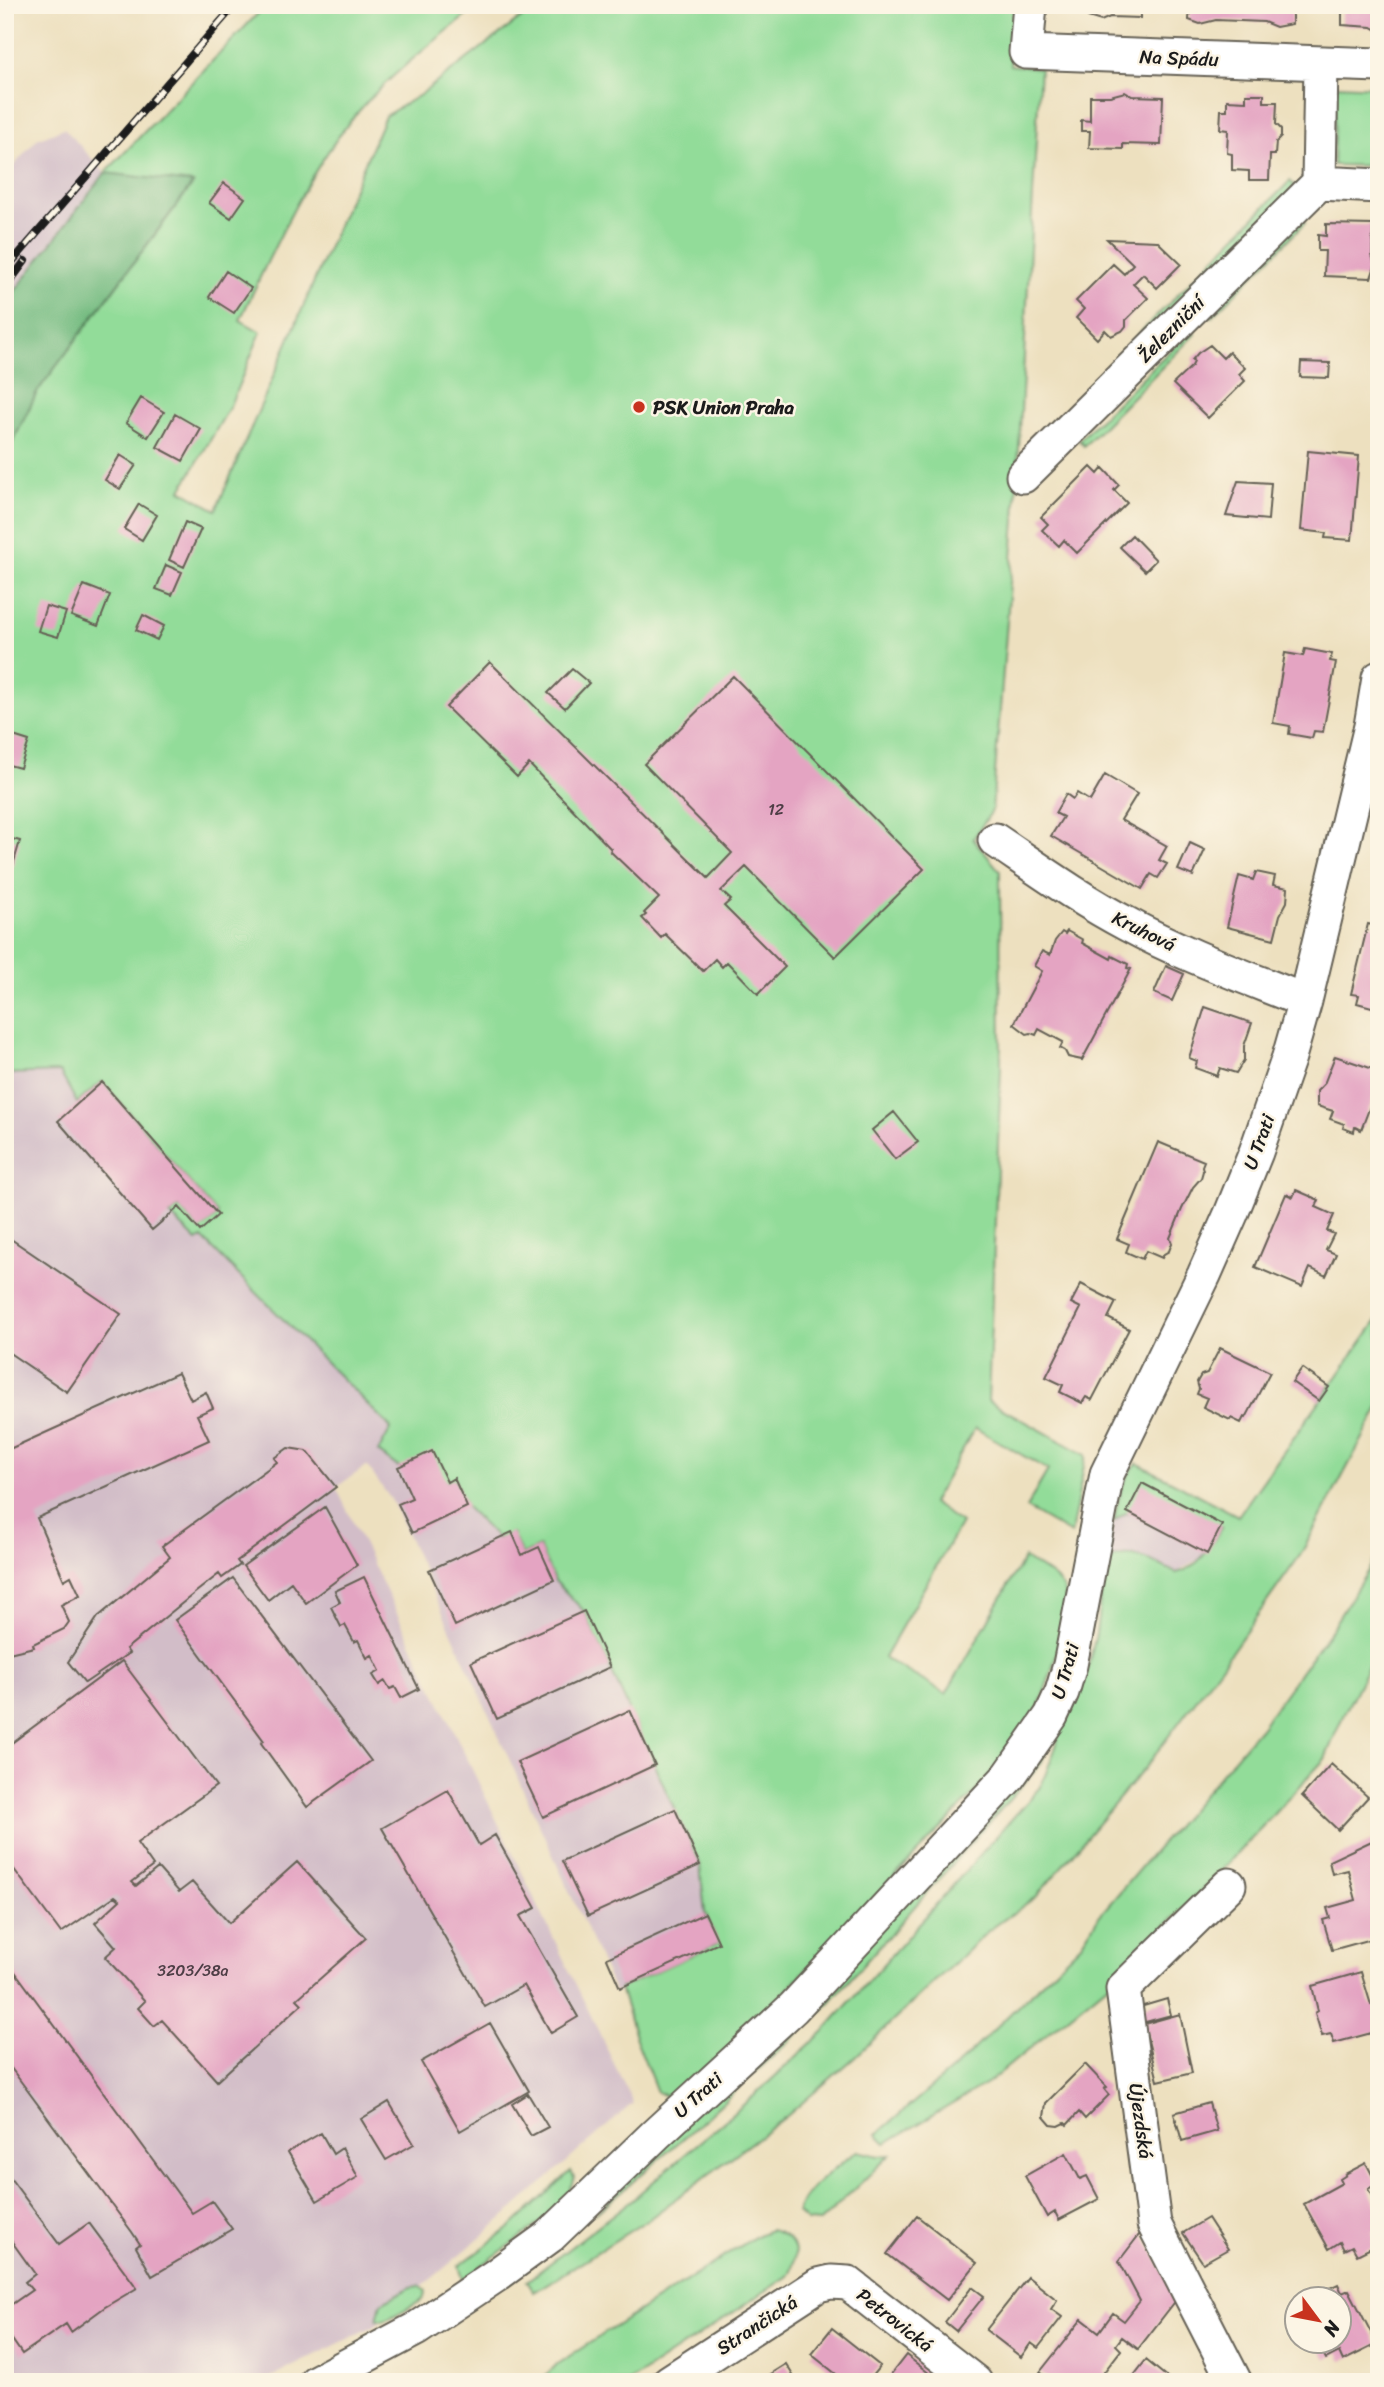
<svg xmlns="http://www.w3.org/2000/svg" width="1384" height="2387" viewBox="0 0 1384 2387" font-family="Sriracha,sans-serif">
	<rect width="100%" height="100%" fill="#fcf5e5"/>
	<filter id="ink" filterUnits="userSpaceOnUse"><feTurbulence type="fractalNoise" baseFrequency=".0143" numOctaves="2"/><feDisplacementMap in="SourceGraphic" scale="14" xChannelSelector="R" yChannelSelector="G"/><feConvolveMatrix kernelMatrix="1 2 1 2 8 2 1 2 1" color-interpolation-filters="sRGB"/></filter>
	<filter id="wash" filterUnits="userSpaceOnUse"><feTurbulence type="fractalNoise" baseFrequency=".00686" numOctaves="4" result="noise"/><feDisplacementMap in="SourceGraphic" scale="28" xChannelSelector="R" yChannelSelector="G"/><feGaussianBlur stdDeviation="1.57" result="paint"/><feColorMatrix in="noise" values="0 0 0 0 0 0 0 0 0 0 0 0 0 0 0 0 0 1.4 0 .05"/><feComposite in="paint" operator="in"/></filter>
	<g filter="url(#wash)">
		<rect width="100%" height="100%" fill="#ede0bf"/>
		<path fill="#d2bdc8" d="M64,128l41,45 -100,131v-128l32,-37z
			M60,1072l17,31 25,-21 116,133 -18,16 -21,-23 -8,7 26,26 4,-3 246,243 7,-3 85,69 15,33 30,31 71,154 45,100 5,48 14,30 -104,49 -223,-491 -25,-35 -31,21 297,616 -146,129 -109,92 -117,58h-256v-1308z
			M1142,1483l80,42 -15,29 -31,19 -31,-15 -40,5 9,-42 13,-9z"/>
		<path fill="#92dc99" stroke="#577c5a" stroke-width="2" d="M266,5h213c-38,32 -80,62 -113,98 -55,59 -92,145 -126,217l21,12 -32,76 -48,82 35,20 169,-394 35,-21 118,-90h476l-4,60 30,3 -25,452 -23,291 -19,28 27,32 1,196 -13,334 98,54 -15,79 -45,-26 22,-38 -73,-42 -43,75 29,20 -77,135 62,36 78,-136c13,9 35,18 40,33 8,24 -20,111 -34,133 -37,54 -85,100 -130,147 -64,67 -128,134 -191,201l-26,20 -16,5 -10,-5 -21,-53 -16,-51 98,-45 -13,-30 -5,-48 -116,-254 -30,-31 -15,-33 -17,8 -10,-22 -14,6 -32,-32 -12,-28 -7,3 -49,-15 -20,-15 13,-24 -189,-190 -5,3 -27,-26 9,-8 21,23 18,-15 -116,-133 -25,21 -17,-31 -55,2v-616l32,-66 156,-208 -88,-11z
			M1336,85l43,2v79l-46,-1z
			M1290,181l5,5 -165,169 -6,-6z
			M1300,218l5,5 -93,94 -5,-4z
			M1191,330l4,4 -111,112 -5,-6z
			M1379,1318v90l-78,146 -76,107 -81,108 -107,127 -49,35 -135,128 -65,56 -139,104 -115,73 -7,-11 107,-83 122,-104 68,-63 217,-245 16,-42 2,-19 25,-47 6,-18 6,-26 9,-71c24,-17 49,-1 71,10 24,-5 35,-28 46,-47l-95,-14 -13,9c5,-25 6,-38 23,-58l101,53z
			M1379,1553v92l-36,71 -18,43 -108,116 -109,109 -120,99 -102,60 -9,-9 88,-76 116,-114 18,-28 161,-188 72,-100z
			M1050,1741l-9,23 -219,247 -136,125 -91,78z
			M857,2151l22,5 11,-1 -70,67 -13,-1 -9,-8c1,-21 43,-49 59,-62z
			M571,2171l3,6 -9,28 -102,74 -4,-13 52,-39z
			M770,2230c28,7 30,24 18,46l-159,106h-88l16,-18 201,-129z
			M420,2286l6,5 -3,9 -39,21 -7,-1 4,-17 30,-16z"/>
		<path fill="#75bc81" stroke="#486c4e" stroke-width="2" d="M105,173l88,10 -156,209 -32,66v-154z"/>
		<g id="blocks">
			<path fill="#e4a4c2" d="M1088,5h52v13l-30,-1 -9,4 -13,-4z
				M1190,5h110v5l-8,-1v15l-16,3 -12,-5 -48,-2 -16,4 -11,-4z
				M1342,5h37v26l-7,-4 -30,-2z
				M1125,92l7,4 31,1 -2,48 -38,-1v5l-34,-1 1,-17h-9v-11l9,1v-25h20z
				M1246,94h18v8h13l-1,22 5,5v8l-5,5 -1,13h-5l-1,25h-20v-9l-17,-1v-16l-5,-1 1,-23 -8,-1 1,-19h6v-10l19,1z
				M224,183l21,15 -14,20 -22,-15z
				M1326,224l47,1 -1,30 3,11 -4,12 -47,-2 1,-25h-7v-16l8,1z
				M1107,239l50,2 24,23 -24,24 -14,-14 -10,10 15,14 -22,22v6l-4,5 -11,5 -6,-6 -8,9 -21,-21 8,-9 -8,-8 37,-37 11,10 9,-10z
				M226,271l25,17 -17,25 -25,-16z
				M1210,345l13,13 6,-6 16,16 -6,6 6,7 -37,37 -35,-34 19,-18 2,-4 -2,-2 6,-7z
				M1301,362l29,1 -1,15 -29,-1z
				M141,398l23,14 -16,25 -22,-14z
				M175,414l26,15 -18,32 -26,-14z
				M1308,451l51,5 -7,84 -27,-2 1,-5 -25,-3z
				M120,455l16,10 -16,24 -15,-9z
				M1091,467l7,7 5,-6 16,17 -5,5 13,13 -50,50 -13,-13 -5,6 -17,-16 6,-6 -7,-7z
				M1238,481l33,2 -3,37 -42,-4z
				M139,504l18,11 -15,25 -18,-11z
				M185,522l16,7 -17,38 -15,-7z
				M1132,535l24,25 -11,11 -25,-24z
				M166,565l16,7 -10,23 -16,-6z
				M84,585l26,10 -12,31 -27,-10z
				M46,606l20,6 -8,25 -20,-6z
				M143,615l21,11 -7,14 -21,-10z
				M1305,649l27,5 -2,7 6,1 -13,70 -9,-1 -2,7 -23,-4 1,-8 -17,-3 12,-70 18,3z
				M490,662l218,216 24,-25 -88,-89 89,-88 191,193 -89,88 -89,-90 -25,24 10,9 -7,6 61,61 -27,27 -31,-32 -5,5 -7,-8 -12,12 -38,-37 -4,4 -19,-20 4,-3 -2,-2 15,-15 -49,-47 1,-2 -82,-85 -12,13 -71,-70z
				M572,669l17,14 -24,25 -17,-15z
				M7,734l22,7 -9,27 -15,-4z
				M1105,775l32,19 -16,26 46,26 -8,14 8,4 -9,14 -7,-4 -9,15 -91,-53 12,-19 -8,-4 11,-19 7,5 4,-6 13,8z
				M5,837l15,4 -11,38 -4,-1z
				M1190,843l15,7 -12,26 -15,-6z
				M1256,872l19,4 -2,9 15,3 -1,14 -7,13 -6,24 -47,-12 12,-51 14,4z
				M1378,920h1v89l-22,-6 2,-8 -8,-1 17,-70 8,2z
				M1067,931l16,9 -1,3 29,16 1,-3 16,8 -1,4 4,1 -49,91 -14,-3 -3,-6 -5,-3 3,-6 -24,-13 -3,6 -5,-2 -4,1 -13,-10 28,-53 -8,-5 8,-15 8,4 5,-14 7,-9 3,2z
				M1166,966l18,8 -12,27 -18,-8z
				M1205,1007l47,16 -8,23v14l-8,13 -16,-5 -3,8 -22,-8 2,-7 -8,-3z
				M1335,1056l44,15v27l-5,-2 -13,34 -6,-3 -1,5 -11,-4 1,-4 -14,-5 3,-8 -16,-5v-15l7,-7z
				M102,1082l116,133 -18,16 -21,-24 -27,23 -94,-109z
				M894,1112l24,30 -23,17 -23,-29z
				M1158,1142l46,19 -2,5 1,5 -2,7 -8,9 -11,22 -12,29 2,5 -3,8 -5,3 -2,4 -16,-7 -4,8 -16,-7 3,-8 -12,-5z
				M1296,1190l23,10 -3,7 18,8 -7,16 7,3 -8,16 10,4 -10,22 -16,-8 -8,19 -47,-20 31,-73 7,3z
				M5,1235l116,79 -54,78 -62,-42z
				M1081,1284l35,18 -8,16 21,11 -37,71 -6,-3 -4,6 -22,-11 3,-7 -17,-8 35,-69 -10,-5z
				M1220,1348l50,24 -24,46 -2,-1 -3,6 -10,-5 -1,2 -27,-13 4,-9 -10,-4 2,-5 -2,-7 4,-7 6,-2z
				M1302,1368l27,19 -10,14 -27,-19z
				M178,1373l13,27 15,-8 7,16 -16,7 12,25 -172,78 27,62 7,-4 9,19 -19,10 8,17 -5,7 -31,15 1,3 -29,7v-203z
				M288,1448l19,3 29,36 -99,74 3,4 -18,13 -3,-4 -23,18 -70,57 3,4 -44,30 -17,-21 30,-45 72,-60 -8,-11 115,-84 -3,-4z
				M432,1451l15,31 7,-4 13,29 -55,26 -14,-29 14,-6 -14,-31z
				M1142,1483l80,42 -15,29 -80,-42z
				M325,1507l32,58 -51,38 -15,-21 -23,18 -25,-34z
				M512,1532l10,23 17,-8 15,33 -99,46 -26,-56z
				M364,1577l55,112 -18,9 -6,-11 -5,2 -5,-8 -6,4 -6,-10 7,-4 -8,-16 -5,3 -9,-18 -4,2 -9,-17 -4,2 -10,-20 9,-5 -5,-11z
				M233,1578l138,183 -64,46 -46,-64 3,-2 -89,-121z
				M584,1611l26,56 -113,52 -26,-57z
				M122,1661l94,125 -79,57 16,23 -21,16 4,4 22,-18 21,24 13,-10 37,41 68,-61 69,76 -69,61 5,5 -85,77 -55,-61 -8,6 -16,-18 7,-7 -40,-44 11,-10 -21,-24 25,-23 -5,-4 -54,37 -56,-76v-109z
				M630,1710l25,55 -112,52 -26,-55z
				M1331,1764l37,33 -30,33 -36,-34z
				M448,1790l31,55 16,-10 41,73 -16,8 58,101 -27,16 -27,-48 -39,22 -103,-179z
				M675,1809l25,56 -112,51 -26,-55z
				M1376,1839l3,9v89l-47,13 -9,-30 7,-2 -3,-10 29,-8 -8,-30 -16,4 -3,-13z
				M705,1913l14,30 -99,45 -13,-30z
				M5,1958l187,255 20,-12 20,28 -80,47 -16,-29 4,-3 -8,-12 -127,-172z
				M1361,1972l10,33 8,-2v28l-45,12 -3,-9 -9,2 -7,-23 3,-2 -6,-25z
				M1167,1999l4,16 -29,8 -2,-16z
				M1180,2014l12,59 -34,8 -14,-57z
				M490,2023l39,68 -69,40 -39,-69z
				M1085,2064l22,23 -3,2 5,6 -24,24 -6,-7 -12,13 -2,-2 -6,3 -8,-1 -7,-8 2,-14z
				M528,2094l20,33 -17,9 -19,-32z
				M389,2102l25,42 -28,16 -25,-41z
				M1209,2103l8,28 -35,10 -8,-28z
				M321,2133l12,21 9,-6 16,29 -41,24 -29,-49z
				M1066,2153l14,26 7,-3 12,23 -40,21 -4,-8 -8,5 -22,-41z
				M1366,2163l11,21 -9,5 11,20v20l-7,3 3,7 -3,1 3,6 -18,9 -5,-9 -8,4 -4,-8 -11,7 -25,-45 38,-21 -2,-4 6,-4 -1,-1z
				M5,2171l54,73 30,-21 48,65 -32,19 -34,25 -5,-8 -44,30 -11,-16 -6,5v-34l27,-19 -7,-8 10,-8 -30,-42z
				M917,2216l60,47 -30,37 -60,-46z
				M1208,2218l20,31 -25,14 -20,-30z
				M1142,2231l35,68 -39,50 -16,-12 -6,8 5,5 -17,22 6,4 -5,6h-53l-12,-10 42,-53 17,13 14,-19 11,8 16,-20 -21,-40z
				M1028,2277l29,23 -6,9 11,8 -24,31 -7,-5 -10,14 -35,-27z
				M1338,2284l4,9 7,-3 28,54 -34,17 -4,-9 -13,7 -9,-17h22v-42h-27l-1,-3z
				M972,2287l12,9 -28,35 -11,-9z
				M832,2328l48,38 -13,16h-21l-35,-28z
				M906,2355l34,27h-55z
				M1146,2360l27,22h-44z
				M786,2364l11,18h-40z"/>
		</g>
	</g>
	<g filter="url(#ink)">
		<use href="#blocks" fill-opacity="0" stroke="#656155" stroke-width="2"/>
		<g fill="none" stroke-linecap="round" stroke-linejoin="round">
			<g stroke="#656155" stroke-width="37">
				<path id="minor" d="M1030,5l-4,47 353,13
					M1321,63l-2,120 60,3
					M1023,476l296,-293
					M995,840c43,29 86,60 132,84 57,31 119,53 178,77
					M1229,1885l-106,104 31,235 81,158
					M316,2382l100,-53 79,-53 55,-40 106,-102 137,-126 216,-232 42,-60 11,-24 8,-27 37,-191 97,-199 27,-61 25,-62 33,-95 16,-56 66,-275 8,-48
					M669,2382l149,-97 13,-3 17,1 127,99"/>
			</g>
			<use href="#minor" stroke="#fff" stroke-width="33"/>
			<g stroke="#1c1c1c" stroke-width="8">
				<path id="rail" d="M5,270l230,-265
					M5,288l20,-27"/>
			</g>
			<use href="#rail" stroke="#fcf5e5" stroke-width="5" stroke-dasharray="16" stroke-linecap="butt"/>
		</g>
	</g>
	<circle fill="#c8321e" stroke="#fcf5e5" stroke-width="2.5" cx="639" cy="407" r="7"/>
	<g text-anchor="middle" dominant-baseline="central" stroke-width="5" stroke-linejoin="round" paint-order="stroke">
		<g font-size="16" fill="#4e3e46">
			<text x="776" y="809">12</text>
			<text x="193" y="1970">3203/38a</text>
		</g>
		<g font-size="19" fill="#1c1c1c" stroke="#fcf5e5">
			<text transform="translate(1179 58) rotate(2)">Na Spádu</text>
			<text transform="translate(1171 329) rotate(-45)">Železniční</text>
			<text transform="translate(1144 931) rotate(26)">Kruhová</text>
			<text transform="translate(1259 1142) rotate(-70)">U Trati</text>
			<text transform="translate(1065 1671) rotate(-74)">U Trati</text>
			<text transform="translate(698 2095) rotate(-42)">U Trati</text>
			<text transform="translate(1141 2121) rotate(82)">Újezdská</text>
			<text transform="translate(895 2320) rotate(38)">Petrovická</text>
			<text transform="translate(757 2325) rotate(-33)">Strančická</text>
		</g>
		<g font-size="19" font-weight="bold" fill="#1c1c1c" stroke="#fcf5e5" text-anchor="start">
			<text x="653" y="407">PSK Union Praha</text>
		</g>
	</g>
	<rect width="1384" height="2387" fill="none" stroke="#fcf5e5" stroke-width="28"/>
	<g transform="translate(1318 2320) rotate(122)"><circle r="33" fill="#fcf5e5" stroke="#a29e95" stroke-width="2"/>
	<path d="M0-5L12 26L0 18L-12 26Z" fill="#c8321e"/>
	<text y="-10" font-size="19" font-weight="bold" text-anchor="middle" fill="#1c1c1c">N</text>
	</g>
</svg>
